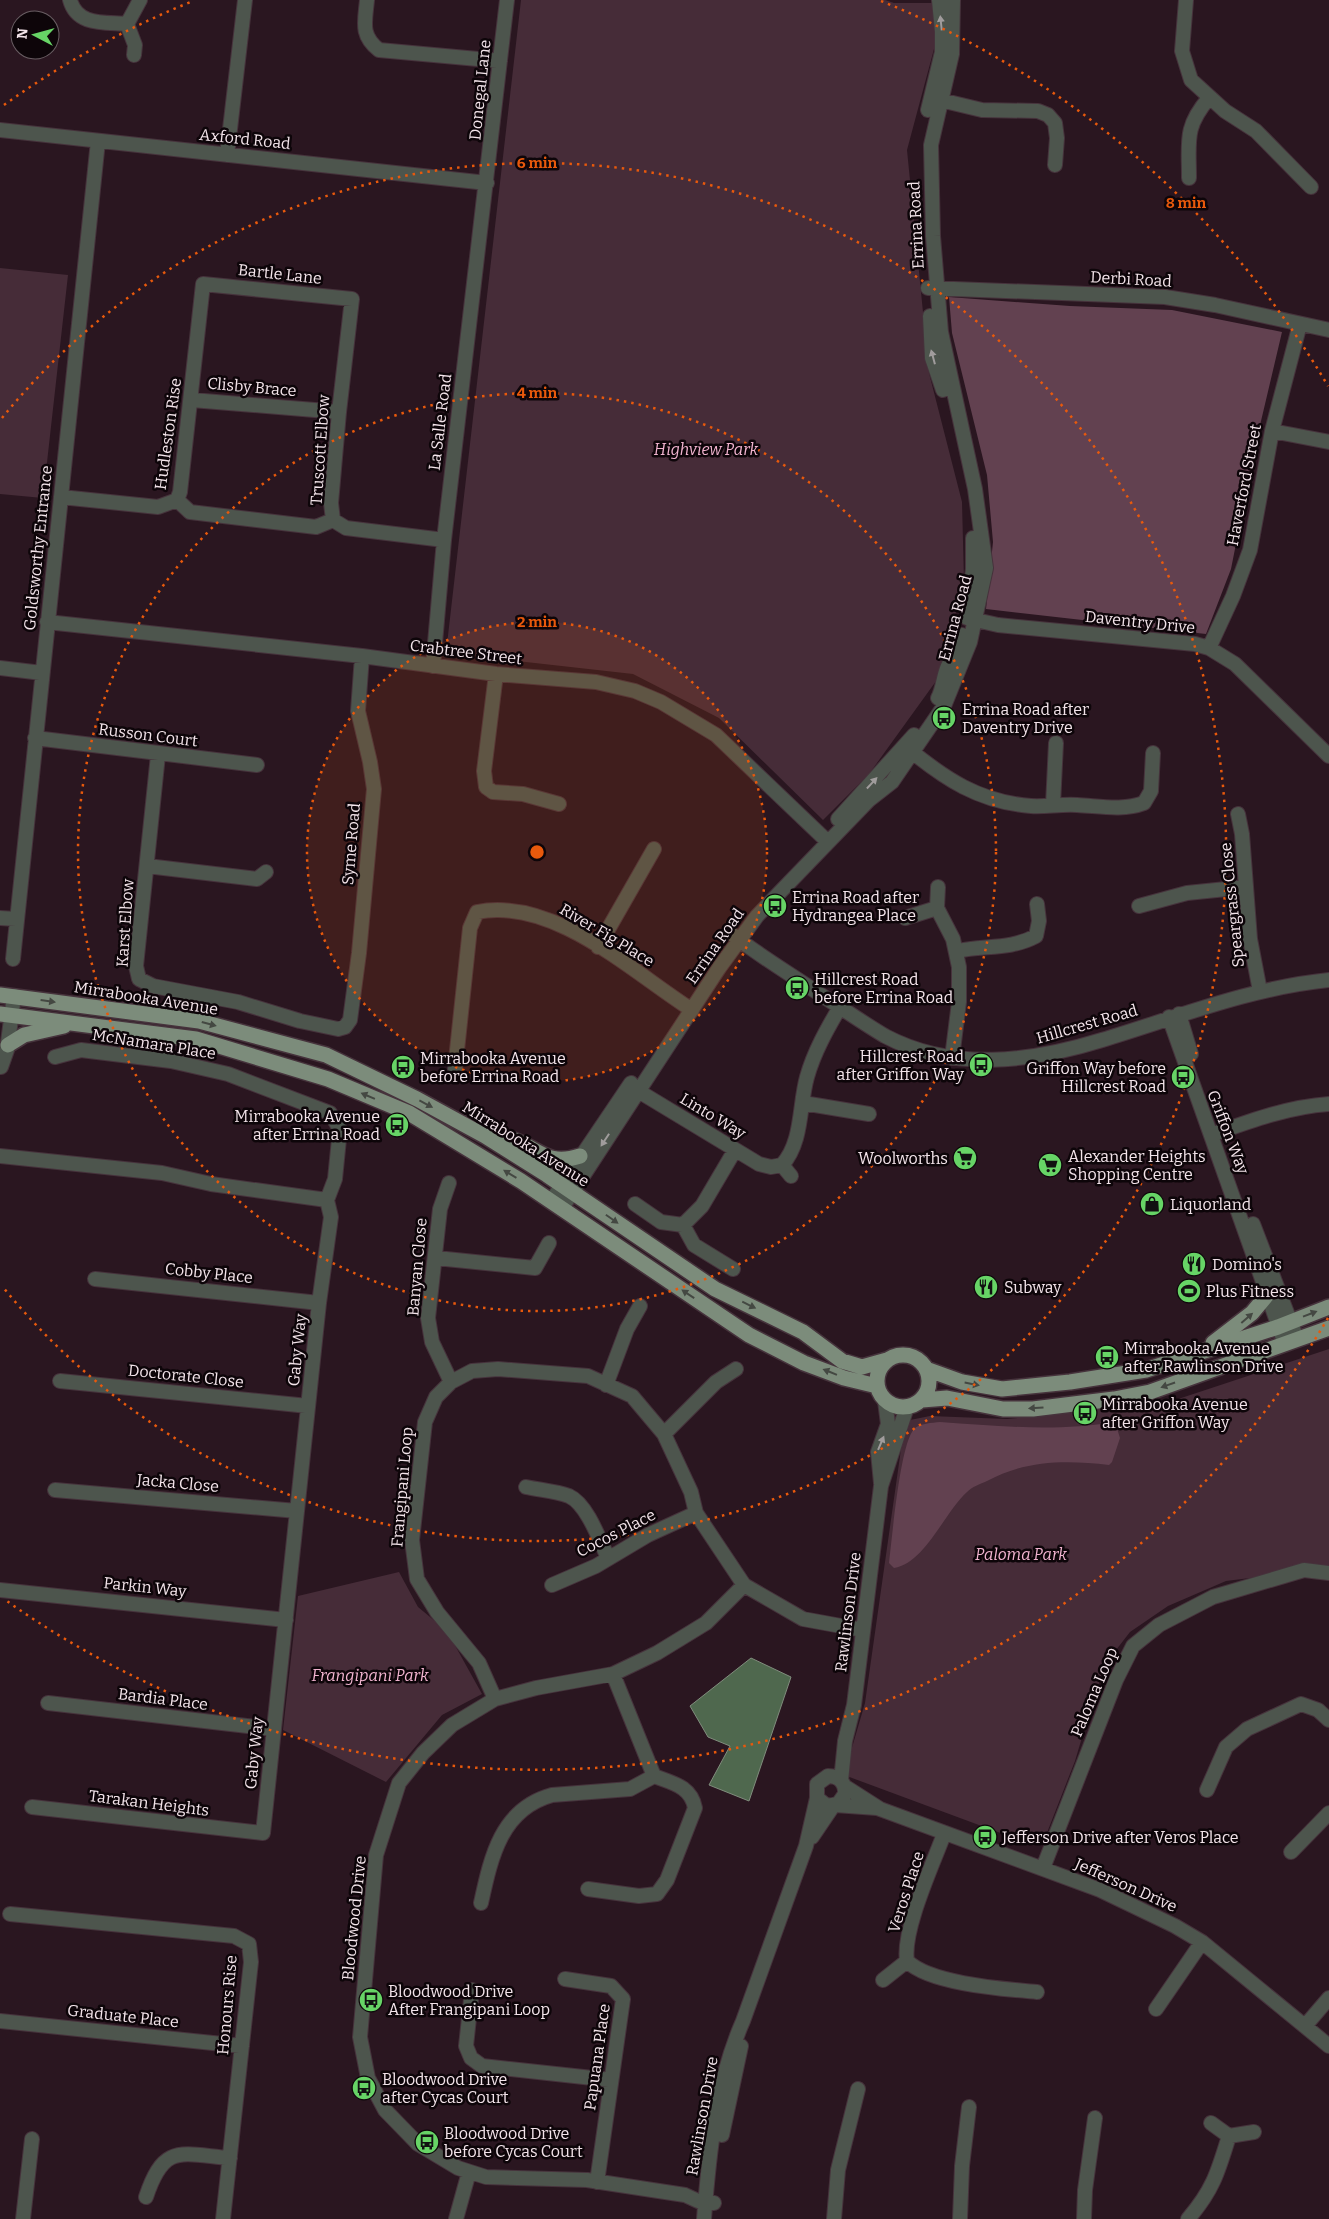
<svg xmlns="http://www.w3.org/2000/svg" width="1329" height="2219" viewBox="0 0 1329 2219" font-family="Bitter,serif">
	<rect width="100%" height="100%" fill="#2a1620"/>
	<path fill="#462c38" d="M521,0h364l9,3h40v46l-27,101 22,223 33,129 2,79 -25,96 -70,97 -46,46 -104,-102 -86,-44 -187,-21z
		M0,268l68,7 -25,223 -43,-4z
		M1329,1349v219l-103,13 -58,25 -38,26 -14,18 -19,37 -22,74 -32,82 -13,1 -186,-69 21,-72 40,-282 25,-5 77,3 159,-16z
		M399,1572l19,35 29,24 35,63 -40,21 -56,67 -103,-52 15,-134z"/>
	<path fill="#624150" d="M949,297l121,9 102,4 110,22 -25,106 -26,131 -25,65 -220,-25 7,-67 -6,-67 -35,-142z
		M940,1422c60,4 115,10 175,0l5,16 -8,24 -3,3c-43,-5 -83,-5 -122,16 -7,3 -15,6 -20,11 -23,21 -42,71 -73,76l-5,-5c3,-24 11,-119 25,-134 6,-6 18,-6 26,-7z"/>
	<path fill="#4f684e" stroke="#808d7d" d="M751,1658l40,19 -42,124 -40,-16 21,-39 -22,-9 -18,-31z"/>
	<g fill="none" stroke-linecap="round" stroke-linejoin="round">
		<g stroke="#46333c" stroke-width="16">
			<path id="minor" d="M70,0c7,26 34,22 57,24
				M367,0c-2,22 -7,35 12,50l121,11
				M1186,0l-4,51 9,29 34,31 31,20 55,56
				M134,55l1,-10 -8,-21 13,-24
				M932,98l50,12 56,1 10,4 7,8 2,15 -2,27
				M928,110l14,-58v-20l-3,-32
				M0,130l487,53
				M227,155l18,-155
				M1189,178c0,-37 -5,-51 20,-80
				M928,288l237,9 50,8 114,25
				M930,316l2,42 11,32
				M192,400l147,12
				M1272,431l57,11
				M61,497l97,10 19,-7 3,-8 23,-208 149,15 -13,113 -8,91 2,17 13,8 98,12
				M177,500l13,12 126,15 17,-7
				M968,609l5,-40v-31
				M967,618l31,7 197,19 14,4 26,16 94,92
				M47,622l315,34 134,18 100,8 39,9 26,11 55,33 112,107
				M1209,648l24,-52 17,-46 22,-119 28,-107
				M433,666l11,-126 63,-540
				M0,668l42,5
				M496,674l-12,97 2,16 7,5 30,2 36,10
				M938,698c6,-11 5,-24 11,-34 5,-10 11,-18 13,-29
				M35,738l222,27
				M906,747c39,32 73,55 125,59 15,1 30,-2 46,-1 22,1 46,6 67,-2l7,-12 2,-38
				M158,755l-22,211 3,13 14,7 85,16 62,19 38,8 7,-2 5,-7 9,-67 15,-164 -4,-27 -12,-51 4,-55
				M1053,805l3,-62
				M1238,814l4,20 8,105 10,52
				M838,819l76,-84
				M147,866l110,13 9,-7
				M938,887l-1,21 16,31 6,28v35l-7,56
				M1139,906l48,-13 59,-6
				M0,918l16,1
				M905,918l32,-10
				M733,935c28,22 59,40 88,60 21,13 42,28 64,41 68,36 146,26 217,4 76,-23 148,-52 227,-60
				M598,947l56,-98
				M957,951c28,-6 53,-1 79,-15l3,-15 -2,-17
				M13,959l85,-818
				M1179,1014l12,40
				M1169,1017l116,327
				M55,1057l26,-7 90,11 57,13 102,39 10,16 -5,50 -8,21
				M1,1067l6,-17 7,-54
				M455,1069l15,-141 7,-16c77,-15 154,59 215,98
				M630,1086l129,78 12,3 11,-2c21,-23 17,-60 25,-88 7,-25 20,-48 33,-70
				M803,1103l66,11
				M1211,1135c39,-14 76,-28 118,-31
				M0,1156l162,17 49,11 116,16 4,17 -12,86 -56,530 -231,-26
				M782,1165l9,11
				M449,1183l-9,26 -12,109 4,24 19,40
				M552,1200l79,-117
				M635,1204l26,18 22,3 11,20 39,24
				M562,1208l157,-240 38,-52 112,-116 23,-18 52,-76 26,-64 16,-74 -11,-79 -34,-157 -8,-96 -2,-91 21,-91 1,-54
				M1253,1224l44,115
				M683,1225l19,-19 33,-56
				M436,1258l99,10 14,-25
				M95,1279l224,24
				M60,1381l248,25
				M606,1385l21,-56 13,-23
				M664,1434l52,-52 20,-13
				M881,1483l-3,-31 10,-28 -3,-23
				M526,1487c14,3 30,4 43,9 18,8 31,45 39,62
				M55,1490l242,21
				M552,1585l44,-19 52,-31 48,-22
				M0,1590l286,30
				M495,1699l-16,-36 -42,-51 -20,-33 -5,-39 13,-118 11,-25 15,-15 21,-11 26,-2 90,7 44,20 32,38 27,58 5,21 48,72 59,34 60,11
				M48,1703l226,26
				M841,1781l4,-40 9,-36 27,-219 26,-79
				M844,1786l36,23 220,81 75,36 27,16 127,104
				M1207,1790l19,-43 21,-18 54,-25 17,6 11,10
				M835,1805l42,3
				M812,1837l21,-31
				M1291,1852l38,-39
				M1043,1868l73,-188 17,-34 26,-21 54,-28 91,-27 25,3
				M588,1889l51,7 18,-2 10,-14 28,-72c-4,-22 -23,-25 -41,-32l-41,-102
				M481,1903c10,-46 20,-94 71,-108l78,-6 24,-13
				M10,1914l224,22 15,8 2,18 -28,257
				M907,1961c23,23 97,28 130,31
				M565,1979l46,7 12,13 -26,183
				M883,1980l24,-19c-5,-31 26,-97 37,-127
				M472,1990l-6,56 5,12 11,8 129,14
				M1156,2009l46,-67
				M0,2021l242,25
				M1305,2026l24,-28
				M1211,2123l18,13 25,-4
				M722,2135l19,-89
				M146,2197c18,-54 34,-43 84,-39
				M714,2203l-16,-2 -13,-6 -98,-15 -101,-3 -28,-9 -40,-24 -33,-34 -17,-32 -8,-41 16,-182 23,-72 24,-30 29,-28 43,-26 41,-11 77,-14 44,-21 49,-30 38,-38
				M23,2219l9,-80
				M456,2219l13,-47
				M704,2219c5,-66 12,-137 39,-198l63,-175 11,-48v-14l11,-8c11,0 18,7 17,18l-7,10 -11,2 -10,-8
				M834,2219l4,-49 20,-81
				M960,2219l2,-53 7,-59
				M1084,2219l1,-29 10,-72
				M1188,2219c25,-29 30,-47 41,-83"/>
		</g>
		<g stroke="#46333c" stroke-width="18">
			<path id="major" d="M0,995l199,26 127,34 91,44 68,37 62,39 168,114 88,43 39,29 20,6 25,-7
				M0,1014l196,25 132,40 81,34 112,68 228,154 55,28 40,15 33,8
				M8,1045l16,-10 40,-9
				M491,1137c6,0 14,1 20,2 28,9 35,28 69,17
				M1213,1343l39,-30 15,-18
				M877 1381a26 26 0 1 1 52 0a26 26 0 1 1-52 0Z
				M926,1369l36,13 40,7 68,-7 76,-12 132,-43 51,-20
				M922,1400l25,-2 56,11h30l81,-10 36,-7 179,-64"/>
		</g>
		<use href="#minor" stroke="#4d554d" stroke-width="14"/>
		<use href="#major" stroke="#7c8c7b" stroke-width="15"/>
	</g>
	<defs><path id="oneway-solid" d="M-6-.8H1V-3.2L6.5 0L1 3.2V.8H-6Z" transform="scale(1.25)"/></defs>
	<g fill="#a09c9c">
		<use href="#oneway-solid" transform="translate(941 23) rotate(-96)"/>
		<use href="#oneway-solid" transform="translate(933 357) rotate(-105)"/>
		<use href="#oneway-solid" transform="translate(872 783) rotate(-47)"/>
		<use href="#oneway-solid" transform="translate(605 1140) rotate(123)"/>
		<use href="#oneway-solid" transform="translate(881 1443) rotate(-67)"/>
	</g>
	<g fill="#444842">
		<use href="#oneway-solid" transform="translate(48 1001) rotate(8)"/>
		<use href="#oneway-solid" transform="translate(209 1024) rotate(15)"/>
		<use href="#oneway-solid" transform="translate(368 1096) rotate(-157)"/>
		<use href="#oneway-solid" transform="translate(426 1104) rotate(28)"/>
		<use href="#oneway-solid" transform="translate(510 1174) rotate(-149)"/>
		<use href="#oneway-solid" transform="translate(612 1219) rotate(35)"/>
		<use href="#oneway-solid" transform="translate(688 1294) rotate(-146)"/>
		<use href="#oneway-solid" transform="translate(749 1305) rotate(26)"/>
		<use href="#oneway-solid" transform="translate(1310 1314) rotate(-21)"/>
		<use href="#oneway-solid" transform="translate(1247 1318) rotate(-41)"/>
		<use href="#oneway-solid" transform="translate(830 1372) rotate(-158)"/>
		<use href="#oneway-solid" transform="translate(972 1384) rotate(11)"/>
		<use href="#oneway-solid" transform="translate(1168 1385) rotate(161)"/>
		<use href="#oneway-solid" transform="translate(1036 1408) rotate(176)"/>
	</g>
	<circle cx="537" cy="852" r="230" fill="#e8590c" fill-opacity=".12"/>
	<g fill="none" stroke="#e8590c" stroke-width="2.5" stroke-dasharray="2.5 5">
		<circle cx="537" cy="852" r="230"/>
		<circle cx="537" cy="852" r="459"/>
		<path d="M2 418A689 689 0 1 1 2 1286"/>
		<path d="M1328 1318A918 918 0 0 1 4 1599M4 105A918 918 0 0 1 193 1M881 1A918 918 0 0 1 1328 386"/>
	</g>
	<defs>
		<g id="bus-disc" transform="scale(1.25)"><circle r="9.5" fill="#67d466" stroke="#0d0509"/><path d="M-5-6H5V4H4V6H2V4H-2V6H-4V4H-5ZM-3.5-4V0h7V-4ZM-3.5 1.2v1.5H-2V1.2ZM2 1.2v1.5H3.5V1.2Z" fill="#111"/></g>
		<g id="supermarket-disc" transform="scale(1.25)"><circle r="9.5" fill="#67d466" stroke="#0d0509"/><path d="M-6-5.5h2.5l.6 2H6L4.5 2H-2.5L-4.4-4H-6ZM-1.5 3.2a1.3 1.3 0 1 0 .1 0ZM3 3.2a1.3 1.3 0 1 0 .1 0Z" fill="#111"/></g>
		<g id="shop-disc" transform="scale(1.25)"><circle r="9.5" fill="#67d466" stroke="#0d0509"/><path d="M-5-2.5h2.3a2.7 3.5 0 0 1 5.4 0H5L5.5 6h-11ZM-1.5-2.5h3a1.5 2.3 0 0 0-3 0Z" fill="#111"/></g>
		<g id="restaurant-disc" transform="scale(1.25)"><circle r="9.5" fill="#67d466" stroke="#0d0509"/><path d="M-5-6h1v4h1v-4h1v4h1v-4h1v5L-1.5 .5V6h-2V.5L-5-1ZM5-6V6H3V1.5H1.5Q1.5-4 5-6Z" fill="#111"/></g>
		<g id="stadium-disc" transform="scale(1.25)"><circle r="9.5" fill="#67d466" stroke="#0d0509"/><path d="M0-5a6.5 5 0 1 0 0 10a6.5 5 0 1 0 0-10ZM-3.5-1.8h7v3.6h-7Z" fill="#111"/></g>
	</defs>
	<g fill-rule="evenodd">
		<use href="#bus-disc" x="944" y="718"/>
		<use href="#bus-disc" x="775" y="906"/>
		<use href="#bus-disc" x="797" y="988"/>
		<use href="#bus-disc" x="981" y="1065"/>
		<use href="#bus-disc" x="403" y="1067"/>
		<use href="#bus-disc" x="1183" y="1077"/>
		<use href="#bus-disc" x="397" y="1125"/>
		<use href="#supermarket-disc" x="965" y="1158"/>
		<use href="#supermarket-disc" x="1050" y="1165"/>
		<use href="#shop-disc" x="1152" y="1204"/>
		<use href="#restaurant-disc" x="1194" y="1264"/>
		<use href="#restaurant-disc" x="986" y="1287"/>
		<use href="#stadium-disc" x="1189" y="1291"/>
		<use href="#bus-disc" x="1107" y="1357"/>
		<use href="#bus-disc" x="1085" y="1413"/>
		<use href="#bus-disc" x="985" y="1837"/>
		<use href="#bus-disc" x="371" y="2000"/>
		<use href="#bus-disc" x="364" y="2088"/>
		<use href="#bus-disc" x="427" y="2142"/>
	</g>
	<g text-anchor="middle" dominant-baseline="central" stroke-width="5" stroke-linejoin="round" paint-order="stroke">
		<g font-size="16" fill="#f3e4ea" stroke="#0d0509">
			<text transform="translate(480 90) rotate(-84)">Donegal Lane</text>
			<text transform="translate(245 139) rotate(6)">Axford Road</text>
			<text transform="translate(916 225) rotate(-93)">Errina Road</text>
			<text transform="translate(280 274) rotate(6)">Bartle Lane</text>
			<text transform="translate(1131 279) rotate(3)">Derbi Road</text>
			<text transform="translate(252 387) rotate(5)">Clisby Brace</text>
			<text transform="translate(440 422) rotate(-83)">La Salle Road</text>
			<text transform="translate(168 434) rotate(-82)">Hudleston Rise</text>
			<text transform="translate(320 450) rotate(-86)">Truscott Elbow</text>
			<text transform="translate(1244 485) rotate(-79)">Haverford Street</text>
			<text transform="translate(38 548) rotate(-84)">Goldsworthy Entrance</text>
			<text transform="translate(955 618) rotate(-75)">Errina Road</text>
			<text transform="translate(1140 622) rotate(6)">Daventry Drive</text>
			<text transform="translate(466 652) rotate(7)">Crabtree Street</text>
			<text transform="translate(148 735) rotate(7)">Russon Court</text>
			<text transform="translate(351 844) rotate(-85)">Syme Road</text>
			<text transform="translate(1232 905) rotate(-96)">Speargrass Close</text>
			<text transform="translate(125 923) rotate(-86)">Karst Elbow</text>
			<text transform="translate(607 935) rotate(31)">River Fig Place</text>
			<text transform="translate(715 946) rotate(-55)">Errina Road</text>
			<text transform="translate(146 998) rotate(9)">Mirrabooka Avenue</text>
			<text transform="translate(1087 1024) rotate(-16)">Hillcrest Road</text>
			<text transform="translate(154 1044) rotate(9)">McNamara Place</text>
			<text transform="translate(713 1116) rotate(31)">Linto Way</text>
			<text transform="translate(1228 1132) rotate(69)">Griffon Way</text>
			<text transform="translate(526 1144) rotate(32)">Mirrabooka Avenue</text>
			<text transform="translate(417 1267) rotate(-85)">Banyan Close</text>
			<text transform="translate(209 1273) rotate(6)">Cobby Place</text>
			<text transform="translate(297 1350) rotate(-84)">Gaby Way</text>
			<text transform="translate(186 1376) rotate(6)">Doctorate Close</text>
			<text transform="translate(178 1483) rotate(5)">Jacka Close</text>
			<text transform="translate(402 1487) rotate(-85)">Frangipani Loop</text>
			<text transform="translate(616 1533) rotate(-27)">Cocos Place</text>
			<text transform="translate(145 1587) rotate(6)">Parkin Way</text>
			<text transform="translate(848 1612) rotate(-83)">Rawlinson Drive</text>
			<text transform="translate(1094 1692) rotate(-67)">Paloma Loop</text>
			<text transform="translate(163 1699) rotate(7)">Bardia Place</text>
			<text transform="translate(254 1753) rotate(-84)">Gaby Way</text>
			<text transform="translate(149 1803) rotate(7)">Tarakan Heights</text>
			<text transform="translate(1126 1885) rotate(24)">Jefferson Drive</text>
			<text transform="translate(906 1892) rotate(-72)">Veros Place</text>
			<text transform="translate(354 1918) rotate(-84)">Bloodwood Drive</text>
			<text transform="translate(227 2005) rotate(-85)">Honours Rise</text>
			<text transform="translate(123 2016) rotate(6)">Graduate Place</text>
			<text transform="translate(597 2057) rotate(-82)">Papuana Place</text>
			<text transform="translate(702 2116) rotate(-80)">Rawlinson Drive</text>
		</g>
		<g font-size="16" font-style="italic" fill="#f2b4d0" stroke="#0d0509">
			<text x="706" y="449">Highview Park</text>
			<text x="1021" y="1554">Paloma Park</text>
			<text x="370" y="1675">Frangipani Park</text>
		</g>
		<g font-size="16" fill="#f3e4ea" stroke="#0d0509" text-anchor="start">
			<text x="962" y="709">Errina Road after<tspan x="962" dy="18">Daventry Drive</tspan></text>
			<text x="792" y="897">Errina Road after<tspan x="792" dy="18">Hydrangea Place</tspan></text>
			<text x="814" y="979">Hillcrest Road<tspan x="814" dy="18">before Errina Road</tspan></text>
			<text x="964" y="1056" text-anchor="end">Hillcrest Road<tspan x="964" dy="18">after Griffon Way</tspan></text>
			<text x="420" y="1058">Mirrabooka Avenue<tspan x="420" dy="18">before Errina Road</tspan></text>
			<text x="1166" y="1068" text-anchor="end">Griffon Way before<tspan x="1166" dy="18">Hillcrest Road</tspan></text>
			<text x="380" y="1116" text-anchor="end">Mirrabooka Avenue<tspan x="380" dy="18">after Errina Road</tspan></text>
			<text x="1068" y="1156">Alexander Heights<tspan x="1068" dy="18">Shopping Centre</tspan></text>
			<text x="948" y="1158" text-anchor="end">Woolworths</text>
			<text x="1170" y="1204">Liquorland</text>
			<text x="1212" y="1264">Domino's</text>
			<text x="1004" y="1287">Subway</text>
			<text x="1206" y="1291">Plus Fitness</text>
			<text x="1124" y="1348">Mirrabooka Avenue<tspan x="1124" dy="18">after Rawlinson Drive</tspan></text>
			<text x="1102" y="1404">Mirrabooka Avenue<tspan x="1102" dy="18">after Griffon Way</tspan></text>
			<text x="1002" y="1837">Jefferson Drive after Veros Place</text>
			<text x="388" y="1991">Bloodwood Drive<tspan x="388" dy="18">After Frangipani Loop</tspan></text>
			<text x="382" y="2079">Bloodwood Drive<tspan x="382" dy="18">after Cycas Court</tspan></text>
			<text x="444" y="2133">Bloodwood Drive<tspan x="444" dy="18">before Cycas Court</tspan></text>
		</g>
	</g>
	<circle cx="537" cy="852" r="8" fill="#e8590c" stroke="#0d0509" stroke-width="2.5"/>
	<g font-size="15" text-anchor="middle" font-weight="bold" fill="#e8590c" stroke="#0d0509" stroke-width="5" stroke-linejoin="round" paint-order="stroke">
		<text x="537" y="168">6 min</text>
		<text x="1186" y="208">8 min</text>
		<text x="537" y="398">4 min</text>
		<text x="537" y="627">2 min</text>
	</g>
	<g transform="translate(35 35) rotate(276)"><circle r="24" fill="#0d0509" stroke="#695e63"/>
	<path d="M0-4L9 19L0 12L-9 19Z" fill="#67d466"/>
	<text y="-8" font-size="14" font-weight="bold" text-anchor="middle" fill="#f3e4ea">N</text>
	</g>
</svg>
